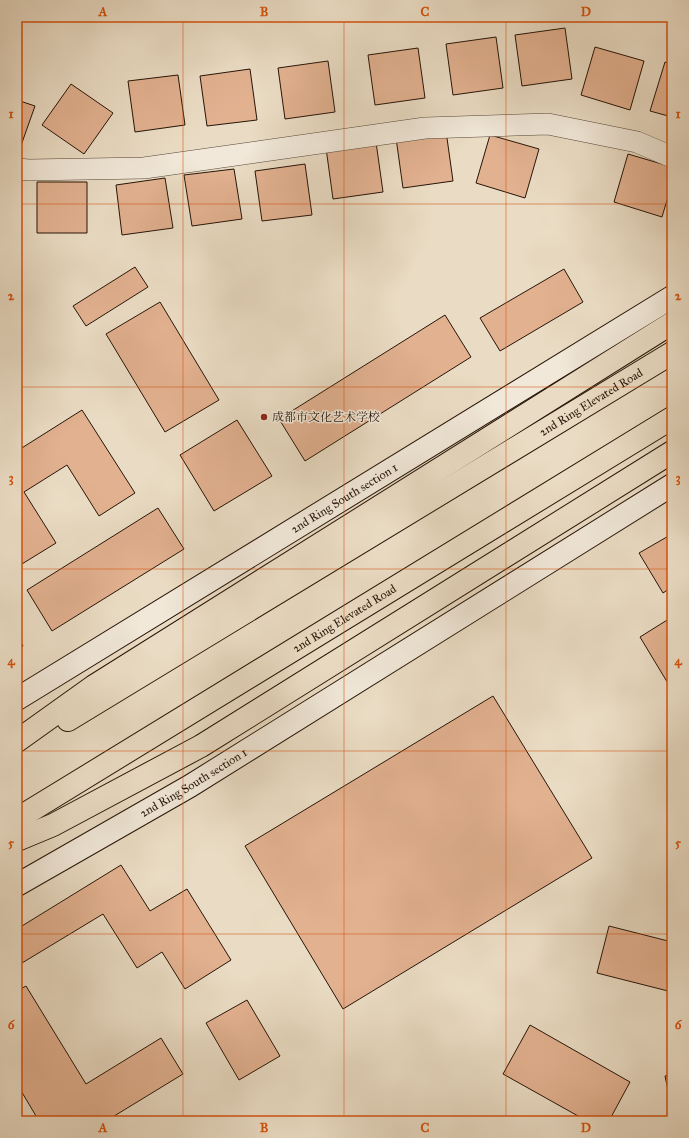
<svg xmlns="http://www.w3.org/2000/svg" width="689" height="1138" viewBox="0 0 689 1138" font-family="'IM FELL Great Primer','Noto Serif SC',serif">
	<rect width="100%" height="100%" fill="#eadcc4"/>
	<filter id="stains"><feTurbulence type="fractalNoise" baseFrequency=".005" numOctaves="4"/><feColorMatrix values="0 0 0 0 .2 0 0 0 0 .09 0 0 0 0 .02 0 0 0 .5 -.17"/></filter>
	<radialGradient id="worn" r=".72"><stop offset=".6" stop-color="#630" stop-opacity="0"/><stop offset="1" stop-color="#630" stop-opacity=".3"/></radialGradient>
	<path fill="#e2b190" stroke="#261407" d="M565,28l7,51 -50,7 -7,-51z
		M496,37l7,51 -50,7 -7,-51z
		M595,47l49,14 -14,49 -49,-15z
		M418,48l7,50 -50,7 -7,-50z
		M328,61l7,51 -50,7 -7,-51z
		M665,62l7,2v53l-22,-6z
		M250,69l7,51 -50,6 -7,-50z
		M178,75l7,50 -50,7 -7,-51z
		M71,84l42,29 -29,41 -42,-29z
		M17,100l18,6 -17,48h-1z
		M446,131l7,50 -50,7 -7,-50z
		M490,135l49,14 -14,49 -49,-15z
		M376,142l7,50 -50,7 -7,-51z
		M628,154l44,13v16l-10,34 -48,-15z
		M305,164l7,51 -50,6 -7,-50z
		M234,169l8,50 -50,7 -8,-51z
		M165,178l8,50 -51,7 -6,-50z
		M37,182h50v51h-50z
		M135,267l13,20 -62,39 -13,-20z
		M564,269l19,33 -83,49 -20,-33z
		M160,302l59,98 -54,32 -59,-98z
		M445,315l26,42 -166,104 -26,-42z
		M82,410l53,83 -36,23 -32,-51 -43,27 32,51 -39,24v-116z
		M237,420l35,56 -58,35 -34,-56z
		M158,508l26,41 -132,82 -25,-41z
		M672,534v53l-9,6 -24,-40z
		M672,617v73l-32,-53z
		M17,635l6,11 -6,4z
		M493,696l99,162 -249,151 -98,-163z
		M121,865l29,46 37,-22 44,71 -46,29 -23,-37 -25,16 -34,-54 -86,52v-37z
		M609,926l63,16v50l-75,-19z
		M26,986l60,98 75,-46 22,36 -77,47h-67l-22,-37v-93z
		M247,1000l33,56 -41,24 -33,-57z
		M530,1025l100,57 -21,39h-22l-84,-47z
		M672,1074v35l-7,-33z"/>
	<g fill="none" stroke-linecap="round" stroke-linejoin="round">
		<g stroke="#574636" stroke-width="22">
			<path id="minor" d="M17,169l12,1 115,-2 281,-40 123,-4 89,18 35,15"/>
		</g>
		<g stroke="#261407" stroke-width="24">
			<g id="secondary">
				<path id="s1" d="M17,699l655,-402"/>
				<path id="s2" d="M17,885l173,-99 482,-301"/>
			</g>
		</g>
		<g stroke="#261407" stroke-width="24">
			<g id="trunk">
				<path id="s3" d="M68,720l604,-367"/>
				<path d="M17,741l77,-55 578,-363"/>
				<path id="s4" d="M17,819l655,-401"/>
				<path d="M17,840l36,-15 148,-79 471,-294"/>
			</g>
		</g>
		<use href="#minor" stroke="#f1e8d9" stroke-width="21"/>
		<use href="#secondary" stroke="#f1e8d9" stroke-width="22"/>
		<use href="#trunk" stroke="#eadcc4" stroke-width="22"/>
	</g>
	<path fill="none" stroke="#d5520c" stroke-width="1" stroke-opacity="0.55" d="M183,17v1104M344,17v1104M506,17v1104M17,204h655M17,387h655M17,569h655M17,751h655M17,934h655"/>
	<circle fill="#8f2418" stroke="#f1e8d9" stroke-width="1.5" cx="264" cy="417" r="4"/>
	<g text-anchor="middle" dominant-baseline="central" stroke-width="3" stroke-linejoin="round" paint-order="stroke">
		<g font-size="12" fill="#261407" stroke="#f1e8d9">
			<text stroke="none"><textPath href="#s3" startOffset="612">2nd Ring Elevated Road</textPath></text>
			<text stroke="none"><textPath href="#s1" startOffset="384">2nd Ring South section 1</textPath></text>
			<text stroke="none"><textPath href="#s4" startOffset="384">2nd Ring Elevated Road</textPath></text>
			<text stroke="none"><textPath href="#s2" startOffset="204">2nd Ring South section 1</textPath></text>
		</g>
		<g font-size="12" fill="#261407" stroke="#f1e8d9" text-anchor="start">
			<text x="272" y="417">成都市文化艺术学校</text>
		</g>
	</g>
	<rect width="689" height="1138" fill="none" stroke="#eadcc4" stroke-width="44"/>
	<rect x="22" y="22" width="645" height="1094" fill="none" stroke="#d5520c" stroke-width="1.5"/>
	<g font-size="13" text-anchor="middle" font-weight="bold" fill="#d5520c">
		<text x="103" y="16">A</text>
		<text x="264" y="16">B</text>
		<text x="425" y="16">C</text>
		<text x="586" y="16">D</text>
		<text x="11" y="118">1</text>
		<text x="678" y="118">1</text>
		<text x="11" y="300">2</text>
		<text x="678" y="300">2</text>
		<text x="11" y="482">3</text>
		<text x="678" y="482">3</text>
		<text x="11" y="665">4</text>
		<text x="678" y="665">4</text>
		<text x="11" y="847">5</text>
		<text x="678" y="847">5</text>
		<text x="11" y="1029">6</text>
		<text x="678" y="1029">6</text>
		<text x="103" y="1132">A</text>
		<text x="264" y="1132">B</text>
		<text x="425" y="1132">C</text>
		<text x="586" y="1132">D</text>
	</g>
	<rect width="100%" height="100%" filter="url(#stains)"/>
	<rect width="100%" height="100%" fill="url(#worn)"/>
</svg>
